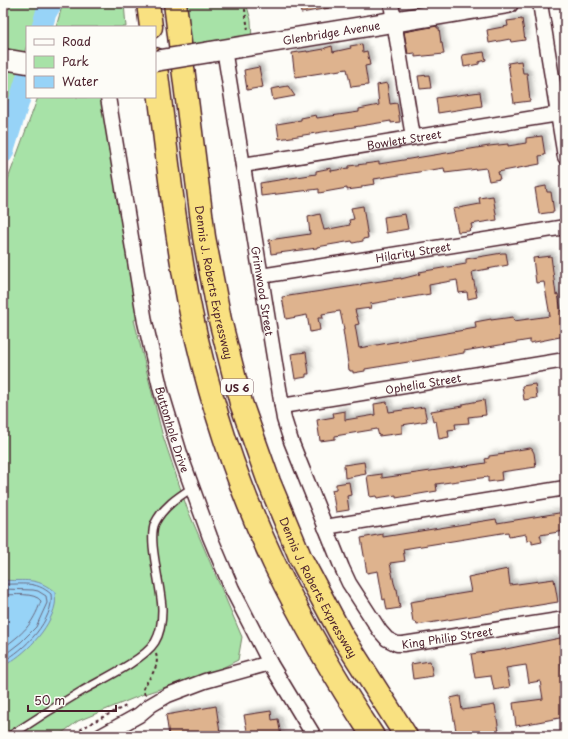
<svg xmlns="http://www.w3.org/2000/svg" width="568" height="739" viewBox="0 0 568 739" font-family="'Playpen Sans',sans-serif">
	<defs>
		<filter id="shadow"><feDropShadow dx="3.5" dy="-3.5" stdDeviation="2" flood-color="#0004"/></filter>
	</defs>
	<rect width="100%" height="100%" fill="#fdfcf7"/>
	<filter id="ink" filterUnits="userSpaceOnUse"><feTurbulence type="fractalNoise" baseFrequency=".025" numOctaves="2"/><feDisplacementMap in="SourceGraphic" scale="8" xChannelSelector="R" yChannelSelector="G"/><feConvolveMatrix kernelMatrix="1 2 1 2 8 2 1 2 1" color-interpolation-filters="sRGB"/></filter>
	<g filter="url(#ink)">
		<path fill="#a7e2a7" stroke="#788069" d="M3,3h42l-4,5 -7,19h-7v18l-5,14 -5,42 -14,35z
			M63,3h61l2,24h-70z
			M178,3h68l5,17 1,21 -66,15z
			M38,97h74l27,222 -5,1 28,113 25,75 55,129 -4,23 -22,11 -72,23 -66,27 -20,15h-55v-538l5,-19z"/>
		<path fill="#97d3f7" stroke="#788ba5" d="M3,580c23,2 32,-4 52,12 0,4 1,9 0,13 -5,24 -30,50 -52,61z"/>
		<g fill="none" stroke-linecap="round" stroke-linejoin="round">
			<path stroke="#69677d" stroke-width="1" d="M3,584c19,1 32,-4 48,10 4,25 -27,57 -48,67
				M3,589l30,1 5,1 8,5 1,7 -11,24 -15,15 -18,14
				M3,595c10,0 32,-3 38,6 -9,25 -18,32 -38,47"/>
			<path stroke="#97d3f7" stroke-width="21" d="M42,27l4,-14 6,-10
				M3,153l24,-77"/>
		</g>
		<path fill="#deb38e" stroke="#4a1f2b" filter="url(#shadow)" d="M299,3h30v5l-28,5z
			M522,19l3,21 -14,2 -1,-3 -21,4 -2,-13 21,-4 -1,-5z
			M437,26v2h2l2,15h1l2,11 -29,3v-4l-7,1 -4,-22z
			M362,44l1,8 4,-1 3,14 -5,1 3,19 -17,2 -4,-18 -52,8 -3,-24 15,-2v1l17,-3 1,-1 7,-2 1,6 18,-4 -1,-2z
			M484,52l2,8 -7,2v2l-15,3 -2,-12z
			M521,61l2,12h4l3,28 -16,2 -6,-40z
			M259,67l4,20 -16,3 -3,-20z
			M429,75l2,13 -11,1 -2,-13z
			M387,83l3,21 7,-1 3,19 -9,1v-2l-112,18 -2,-15 24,-4v-2l15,-3 1,3 42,-6v-3l20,-4 -2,-20z
			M288,86l7,10 -22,4 -2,-11z
			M480,92l2,14 -44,7 -2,-15z
			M542,136l3,19 -6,1 1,8 -42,8 2,7 -11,2 -3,-13 -41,5 -1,-5 -70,11 1,5 -13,2v2l-15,2v-2l-28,5v-4l-58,7 -1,-13 56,-9v-3l15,-3v3l18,-3v-2l30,-4v2l110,-18 19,-2v2l18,-3v-5z
			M546,186l1,6h4l3,20 -15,2 -4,-26z
			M493,196l4,24 -26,4 1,4 -3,3 -11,1 -5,-23 27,-5 -1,-6z
			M363,206l5,32 -5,1v2l-10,2 -1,-2 -35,6v1l-46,6 -2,-14 41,-6 -2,-17 12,-3 4,16 26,-5 -1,-5 5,-1 -3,-11z
			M405,214l3,15 -22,4 -2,-16z
			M502,253h4l2,12 -36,7 5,25 -9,2 -1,-7 -8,1 -2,-13 -28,5 1,9 -60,10 1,4 -16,2 4,14 -4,1 4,23 117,-20 -1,-6 16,-3v1l22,-3 1,4 36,-5 -6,-34 -8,1 -3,-25 18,-2 5,39 2,-1 3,17 4,-1v26l-35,7v-3l-66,11v2l-99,16v2l-12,2v-2h-3v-1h-1l-6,-40h1l-4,-19 -18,3 1,4h-5l2,12 -10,2 -3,-17 -21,4 -4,-22 79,-12v-1l40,-6v1l19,-5 -1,-2 47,-8v-5z
			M306,352l3,22h-3v3l-11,2 -4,-25z
			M535,384l2,14 -13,2 -2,-14z
			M484,400l2,15 -18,2 1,6 -14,1 1,5 -8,1 1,7 -10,2 -3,-18 -3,1 -2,-11 32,-5v-2z
			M387,402l2,10 35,-5 3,14 -25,4v8l-23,3 -2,-7 -42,7v3l-15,2 -3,-21 17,-3 -1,-4 12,-2v9l30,-5 -1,-11z
			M530,448l2,1 2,4 2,14 -35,5 1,8 -14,2v-5l-52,7 1,7 -41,7v-3l-19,3 -1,-2 -6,1 -3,-21 15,-2v4l104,-15 -1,-4 4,-1v-2l16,-2 -1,-2z
			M364,462l2,12 -21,4 -1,-13z
			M349,482l2,13 -4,1 2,14 -13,2 -4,-22 4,-1v-5z
			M565,512v19l-25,4 2,7 -10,2v-4l-5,1 -1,-7 -17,3 -1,-5 -105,17 2,12 -15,2 4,20 2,6h1l3,19 -13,2 -2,-11 -2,1 -5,-29 -11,2 -6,-35 22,-4v3l113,-18 1,4z
			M508,569l2,16 44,-6 4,23 -141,23 -1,-3h-3l-3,-20 61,-10 -3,-15z
			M565,637v25l-4,1 4,27v27l-49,9 -3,-23 30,-4 -3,-18 -11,2 -3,-18 -20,3 4,19 -16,3 -3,-14 -16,2 -4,-24 30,-4z
			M430,661l3,15 -20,3 -2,-15z
			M460,696l2,14 33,-5 4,27 -15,3 -1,-3 -26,4 -7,-38z
			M216,706l4,27 -14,3h-37l-3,-21z
			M271,711l1,9 6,-1 3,17h-33l-4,-21z"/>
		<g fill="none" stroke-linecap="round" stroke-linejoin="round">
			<g stroke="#4a1f2b" stroke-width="10">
				<path id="service" d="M10,736c24,-16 48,-31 72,-45 19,-11 62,-31 73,-49 6,-10 7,-21 7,-32 0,-22 -15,-70 -7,-87 8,-16 23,-26 37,-35"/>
			</g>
			<g stroke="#4a1f2b" stroke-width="17">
				<g id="minor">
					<path d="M391,3l22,134"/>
					<path d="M540,3l25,154"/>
					<path id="s1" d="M224,49l60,370 7,22 51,127 7,15 31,48 7,8 10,5h6l162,-25"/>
					<path id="s2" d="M108,97l37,225 16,69 20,66 29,80 22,52 38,74 44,73"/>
					<path id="s3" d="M243,165l322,-52"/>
					<path id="s4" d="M261,276l304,-49"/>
					<path id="s5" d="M282,406l283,-46"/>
					<path d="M325,527l240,-39"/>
					<path d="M101,736l38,-21 12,-10 17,-10 37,-14 65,-18"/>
				</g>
			</g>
			<g stroke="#4a1f2b" stroke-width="23">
				<g id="secondary">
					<path id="s6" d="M210,52l298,-49"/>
					<path d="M3,59l24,4"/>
				</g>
			</g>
			<g stroke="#4a1f2b" stroke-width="25">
				<g id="motorway">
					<path d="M148,3l3,24"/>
					<path id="s7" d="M175,3l29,234 16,83 21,83 28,79 32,77 40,75 65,102"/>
					<path d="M155,59c11,84 19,170 36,254 18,85 46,171 83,250 29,60 62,117 99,173"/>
				</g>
			</g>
			<path stroke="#4a1f2b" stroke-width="2" stroke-dasharray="3 3" stroke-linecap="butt" d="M244,3l4,27
				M145,695l-2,-6c6,-12 17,-21 13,-35
				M70,736l23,-14 35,-17"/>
			<use href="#service" stroke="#fdfcf7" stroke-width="7"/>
			<use href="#minor" stroke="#fdfcf7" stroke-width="14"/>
			<use href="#secondary" stroke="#fdfcf7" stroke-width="20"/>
			<use href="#motorway" stroke="#f9e181" stroke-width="22"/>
			<g stroke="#4a1f2b" stroke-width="23" stroke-linecap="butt">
				<path id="secondary-bridge" d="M155,61l55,-9"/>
			</g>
			<use href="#secondary-bridge" stroke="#fdfcf7" stroke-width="20"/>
		</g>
	</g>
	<g text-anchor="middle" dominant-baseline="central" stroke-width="4" stroke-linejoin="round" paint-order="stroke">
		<rect fill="#fdfcf7" stroke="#806168" stroke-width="1" x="221" y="379" width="32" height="16" rx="3"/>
		<g font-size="10" font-weight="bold" fill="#4a1f2b">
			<text x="237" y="387">US 6</text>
		</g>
		<g font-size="11" fill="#4a1f2b" stroke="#fdfcf7">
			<text stroke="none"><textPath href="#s6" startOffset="123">Glenbridge Avenue</textPath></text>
			<text stroke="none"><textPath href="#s3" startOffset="163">Bowlett Street</textPath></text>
			<text stroke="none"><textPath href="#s4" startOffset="154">Hilarity Street</textPath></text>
			<text stroke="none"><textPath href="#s7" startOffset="282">Dennis J. Roberts Expressway</textPath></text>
			<text stroke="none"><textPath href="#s1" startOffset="245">Grimwood Street</textPath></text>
			<text stroke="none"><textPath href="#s5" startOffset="143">Ophelia Street</textPath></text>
			<text stroke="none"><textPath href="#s2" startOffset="339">Buttonhole Drive</textPath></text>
			<text stroke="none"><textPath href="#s7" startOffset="606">Dennis J. Roberts Expressway</textPath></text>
			<text stroke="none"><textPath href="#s1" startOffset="681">King Philip Street</textPath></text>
		</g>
	</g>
	<rect width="568" height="739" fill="none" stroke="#fdfcf7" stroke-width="16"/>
	<rect x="8" y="8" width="552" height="723" fill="none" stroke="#4a1f2b" stroke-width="1.5" filter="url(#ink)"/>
	<rect x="26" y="26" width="130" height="72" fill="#fdfcf7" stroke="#b5a4a5"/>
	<rect x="34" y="39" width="20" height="6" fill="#fdfcf7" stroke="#b5a4a5"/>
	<text x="62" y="46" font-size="12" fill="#4a1f2b">Road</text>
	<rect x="34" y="56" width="20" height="12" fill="#a7e2a7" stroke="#b5a4a5"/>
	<text x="62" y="66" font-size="12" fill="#4a1f2b">Park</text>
	<rect x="34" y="76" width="20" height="12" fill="#97d3f7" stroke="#b5a4a5"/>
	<text x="62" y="86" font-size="12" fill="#4a1f2b">Water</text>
	<path d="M28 705v6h88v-6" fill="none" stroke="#4a1f2b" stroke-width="2"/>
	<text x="34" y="705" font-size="12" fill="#4a1f2b" stroke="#fdfcf7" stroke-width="3" paint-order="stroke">50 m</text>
</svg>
